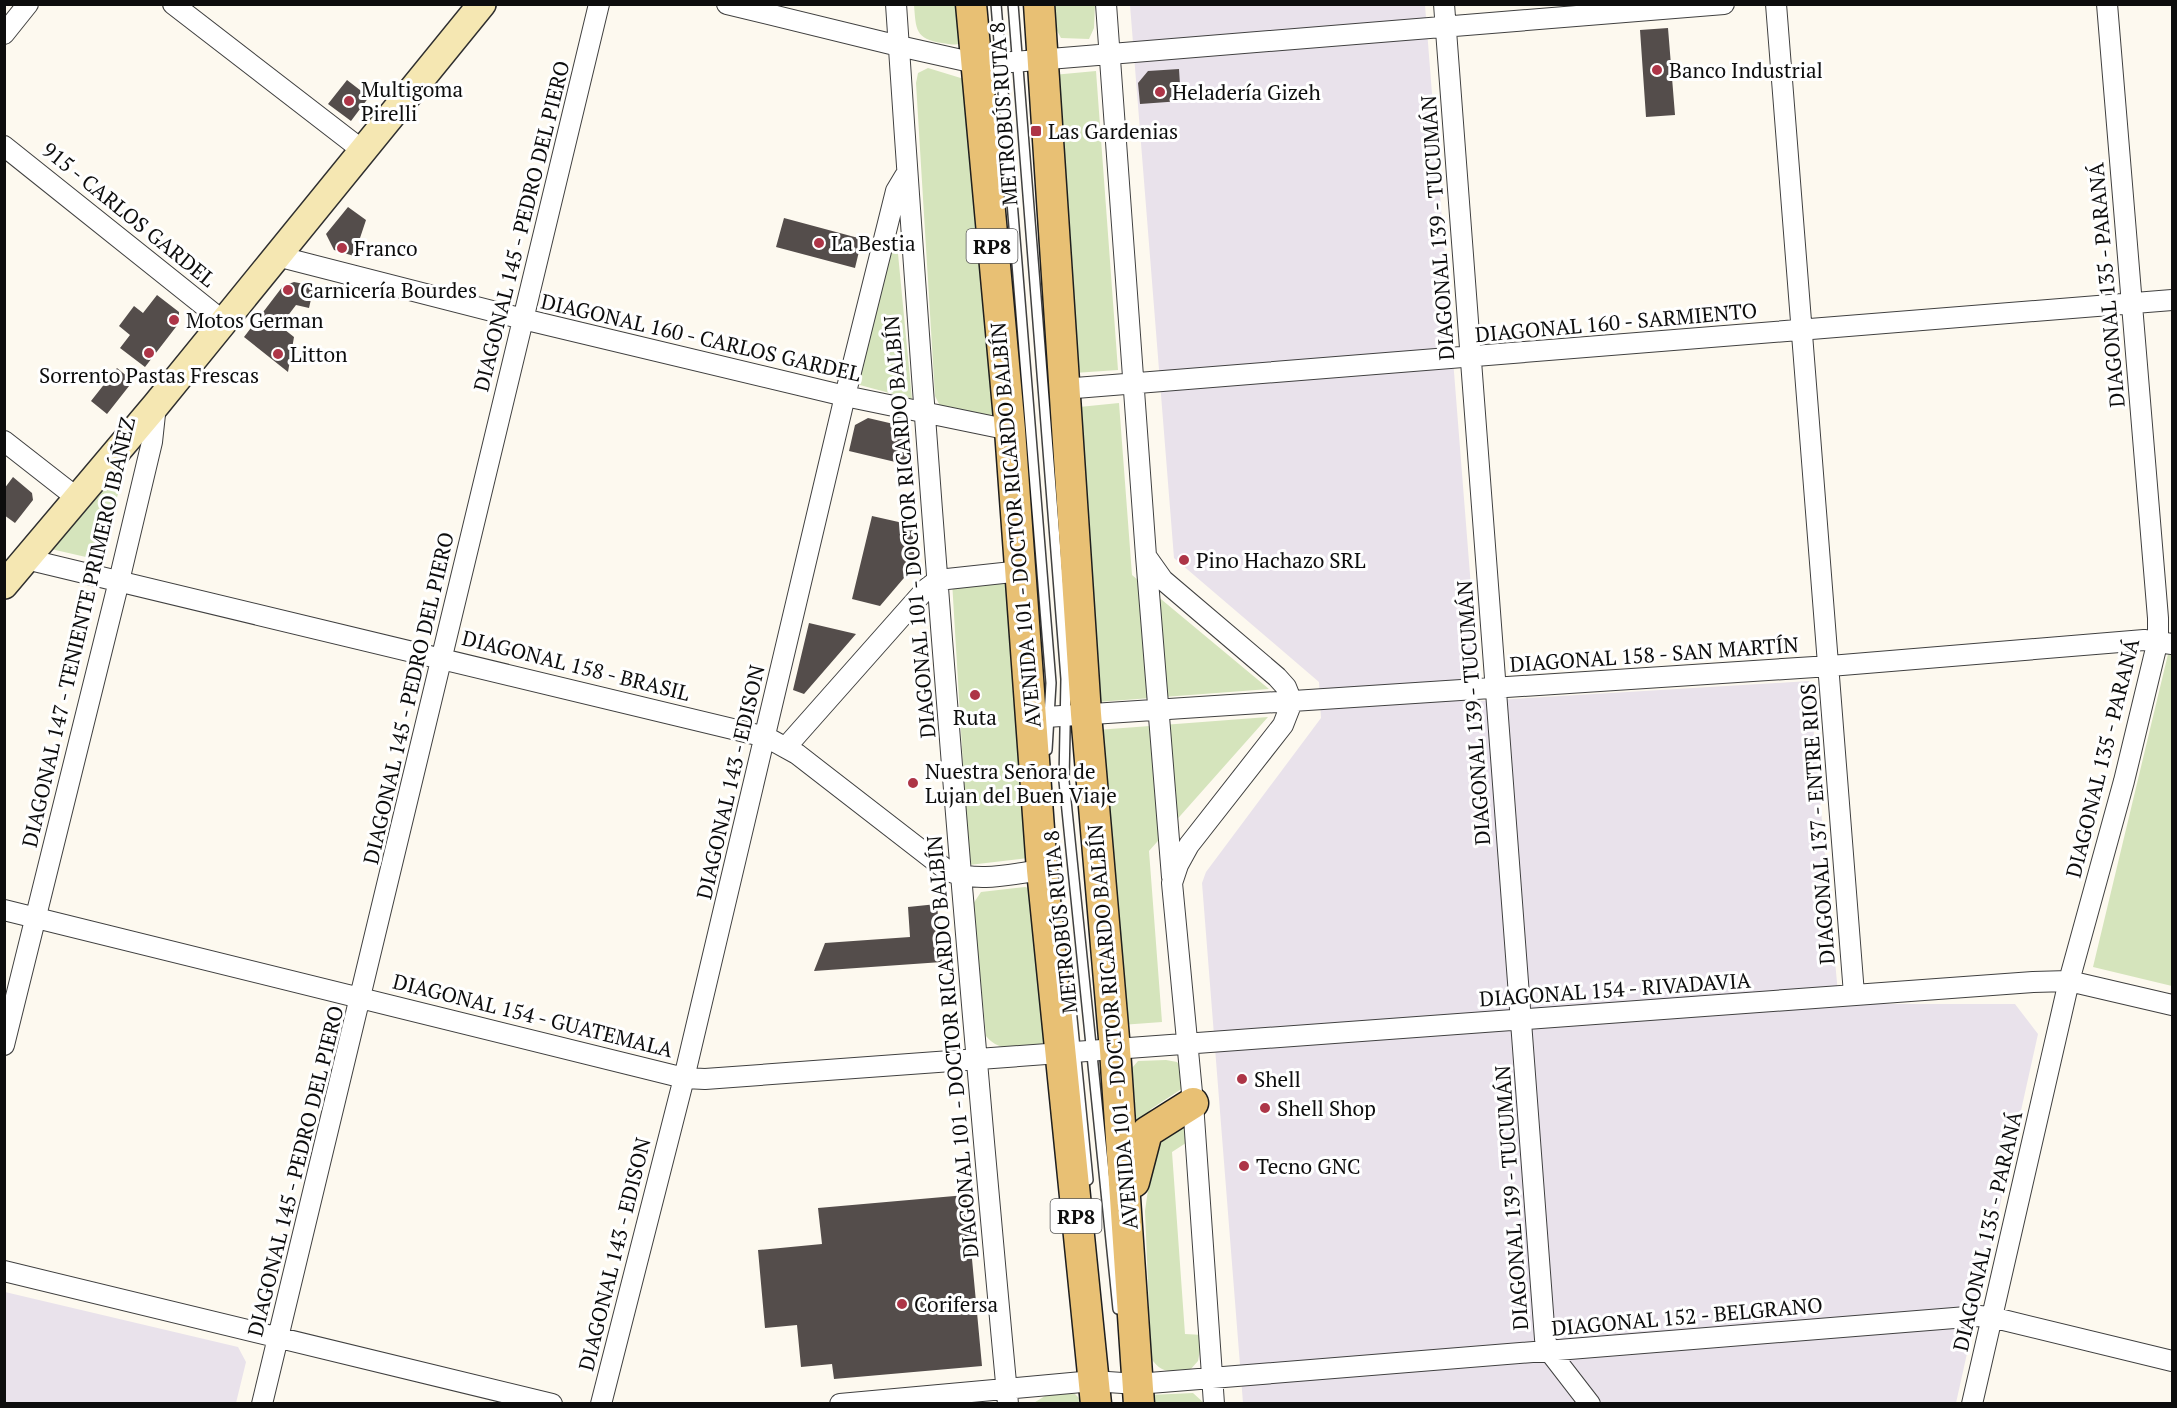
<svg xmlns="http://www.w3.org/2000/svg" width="2177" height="1408" viewBox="0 0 2177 1408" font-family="'PT Serif',serif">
	<rect width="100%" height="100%" fill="#fdf9ef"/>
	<path fill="#e9e2eb" d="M1130,5h295l55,696 329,-20 30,323h176l23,30 -82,369h-713l-41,-520 4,-11 115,-154 -2,-36 -145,-124z
		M5,1292l233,55 8,15 -10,41h-231z"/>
	<path fill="#d5e4bc" d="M914,5h48l-1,38c-6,3 -12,1 -19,0 -27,-4 -26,-14 -28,-38z
		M1053,5h42l-1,23 -5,11 -28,-1 -6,-11z
		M928,68l36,11 33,335 -9,6 -47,-12 -6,-12 -19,-313 2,-10z
		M1096,71l22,299 -44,3 -21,-298z
		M896,233l16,166 -56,-15z
		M1119,403l13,172 137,114 -171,13 -19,-295z
		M121,462l5,4 -27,94 -48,-11z
		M1006,579l22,279 -59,7 -17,-284z
		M2169,650h3v336l-79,-19z
		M1268,717l-119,134 13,171 -41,3 -24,-295z
		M1025,887l7,2 14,151 -5,5c-20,2 -41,9 -55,-9l-13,-132 8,-12z
		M1166,1060l11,2 7,9 -1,17 -32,21 -14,19 -5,-60 6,-7z
		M1177,1121l11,5 1,15 -17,11 13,182 18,1 -5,26 -8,9c-18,2 -29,4 -39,-12l-6,-147 10,-71z
		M1068,1393l7,1 10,10h-53l13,-8z
		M1193,1393l11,10h-53l-1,-8z"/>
	<path fill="#544d4b" d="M1668,28l7,87 -29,2 -6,-87z
		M1179,69l2,32 -41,3 -2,-21 10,-12z
		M347,80l22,17 -18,24 -23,-17z
		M348,207l18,13 -12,36 -20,-6 -8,-16z
		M784,218l78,21 -7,29 -79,-21z
		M294,282l20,4 -5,22 -13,-3 -16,21 14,11 -6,35 -44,-35 39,-51z
		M157,295l22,17v11l-34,44 -25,-19 10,-13 -11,-9 15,-20 9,7z
		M117,368l16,13 -26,33 -16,-13z
		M868,418l30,7 7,10 3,30 -59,-14 6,-26z
		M13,477l19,16 1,7 -18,23 -11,-8v-26z
		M872,516l40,9 3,40 -35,41 -28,-7z
		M809,623l47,11 -52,60 -11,-4z
		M937,904l5,58 -128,9 11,-28 85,-6 -2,-30z
		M966,1195l16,171 -148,13 -2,-15 -31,3 -4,-42 -32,3 -7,-78 64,-6 -4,-36z"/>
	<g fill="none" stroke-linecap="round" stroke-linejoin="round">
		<g stroke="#404040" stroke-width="12">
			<path id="lane" d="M996,4l55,679 -4,67
				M1013,4l53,675 -2,102 54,528
				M1071,1008l17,172"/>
		</g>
		<g stroke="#404040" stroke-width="22">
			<path id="street" d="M173,4l189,146
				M727,4l172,42 76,17h25l724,-59
				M896,4c31,467 68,934 112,1400
				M1106,4l40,552 17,24 114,97 9,10 6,15 -9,23 -94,120 -11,20 -6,18 21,220 21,301
				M1444,4l101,1335 4,12 41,53
				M1776,4l78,990
				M4,34l24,-30
				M4,146l219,175
				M277,256l246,63 322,77 165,34
				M1063,389l1109,-89
				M4,441l73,57
				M1146,556l26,321
				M26,559l740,178 31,17 151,117c30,12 63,3 94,-1
				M1031,718l799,-52 314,-26 28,4
				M786,747l140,-158 12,-9 83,-9
				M4,910l680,168 21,1 1328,-97 36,-1 103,24
				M4,1045l115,-464 33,-139 4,-37
				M4,1271l548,133
				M262,1404l337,-1400
				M601,1404l83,-326 161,-682 51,-205 9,-15
				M840,1404l253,-23 44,3 842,-68 12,1 181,44
				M1972,1404l97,-423 55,-200 34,-141v-22l-51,-614"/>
		</g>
		<g stroke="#2f2f2f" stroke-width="30">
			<path id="secondary" d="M4,585l152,-180 326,-401"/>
		</g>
		<g stroke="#1e1e1e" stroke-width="33">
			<path id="primary" d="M971,4l39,426 32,440 54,534
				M1039,4l47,710 29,336 24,354
				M1134,1182l13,-50 46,-29"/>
		</g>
		<use href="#lane" stroke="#fff" stroke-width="9"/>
		<use href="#street" stroke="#fff" stroke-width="20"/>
		<use href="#secondary" stroke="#f5e7b2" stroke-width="27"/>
		<use href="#primary" stroke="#e8c074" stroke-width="30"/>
	</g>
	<g fill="#ad3547" stroke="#fff" stroke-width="2">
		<circle cx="1657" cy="70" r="6"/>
		<circle cx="1160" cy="92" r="6"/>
		<circle cx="349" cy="101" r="6"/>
		<rect x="1030" y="125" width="12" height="12" rx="3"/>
		<circle cx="819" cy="243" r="6"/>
		<circle cx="342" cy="248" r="6"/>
		<circle cx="288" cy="290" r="6"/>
		<circle cx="174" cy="320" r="6"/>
		<circle cx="149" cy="353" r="6"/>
		<circle cx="278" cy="354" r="6"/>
		<circle cx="1184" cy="560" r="6"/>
		<circle cx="975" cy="695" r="6"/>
		<circle cx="913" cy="783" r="6"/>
		<circle cx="1242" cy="1079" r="6"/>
		<circle cx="1265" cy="1108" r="6"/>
		<circle cx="1244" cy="1166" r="6"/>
		<circle cx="902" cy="1304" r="6"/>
	</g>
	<g text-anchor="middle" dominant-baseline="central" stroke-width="6" stroke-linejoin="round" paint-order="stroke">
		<g fill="#fff" stroke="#565656" stroke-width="1.5">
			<rect x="966.5" y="229" width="51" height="34" rx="4.5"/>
			<rect x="1050.5" y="1199" width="51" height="34" rx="4.5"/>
		</g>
		<g font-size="20" font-weight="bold" fill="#0d0d0d">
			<text x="992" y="246">RP8</text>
			<text x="1076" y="1216">RP8</text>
		</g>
		<g font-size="21" fill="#0d0d0d" stroke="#fff" text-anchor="start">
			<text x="1669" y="70">Banco Industrial</text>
			<text x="361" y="89">Multigoma<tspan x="361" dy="24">Pirelli</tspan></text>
			<text x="1172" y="92">Heladería Gizeh</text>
			<text x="1048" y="131">Las Gardenias</text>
			<text x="831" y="243">La Bestia</text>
			<text x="354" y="248">Franco</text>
			<text x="300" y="290">Carnicería Bourdes</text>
			<text x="186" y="320">Motos German</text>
			<text x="290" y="354">Litton</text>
			<text x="149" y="375" text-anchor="middle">Sorrento Pastas Frescas</text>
			<text x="1196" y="560">Pino Hachazo SRL</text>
			<text x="975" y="717" text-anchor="middle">Ruta</text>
			<text x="925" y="771">Nuestra Señora de<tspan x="925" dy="24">Lujan del Buen Viaje</tspan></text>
			<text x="1254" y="1079">Shell</text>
			<text x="1277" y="1108">Shell Shop</text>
			<text x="1256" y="1166">Tecno GNC</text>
			<text x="914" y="1304">Corifersa</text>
		</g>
		<g font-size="21" fill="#0d0d0d" stroke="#fff">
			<text transform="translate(1003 114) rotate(-94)">METROBÚS RUTA 8</text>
			<text transform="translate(129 214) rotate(39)">915 - CARLOS GARDEL</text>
			<text transform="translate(521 226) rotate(-76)">DIAGONAL 145 - PEDRO DEL PIERO</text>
			<text transform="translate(1437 228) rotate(-94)">DIAGONAL 139 - TUCUMÁN</text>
			<text transform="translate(2106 285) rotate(-95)">DIAGONAL 135 - PARANÁ</text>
			<text transform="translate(1616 322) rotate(-5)">DIAGONAL 160 - SARMIENTO</text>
			<text transform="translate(701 337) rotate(13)">DIAGONAL 160 - CARLOS GARDEL</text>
			<text transform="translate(1015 525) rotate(-95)">AVENIDA 101 - DOCTOR RICARDO BALBÍN</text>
			<text transform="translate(909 527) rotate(-95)">DIAGONAL 101 - DOCTOR RICARDO BALBÍN</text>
			<text transform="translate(78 632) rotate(-77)">DIAGONAL 147 - TENIENTE PRIMERO IBÁÑEZ</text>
			<text transform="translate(1654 654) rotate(-4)">DIAGONAL 158 - SAN MARTÍN</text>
			<text transform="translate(576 665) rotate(14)">DIAGONAL 158 - BRASIL</text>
			<text transform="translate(408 698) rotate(-77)">DIAGONAL 145 - PEDRO DEL PIERO</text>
			<text transform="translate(1473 713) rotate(-94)">DIAGONAL 139 - TUCUMÁN</text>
			<text transform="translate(2102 758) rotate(-76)">DIAGONAL 135 - PARANÁ</text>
			<text transform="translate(730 782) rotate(-77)">DIAGONAL 143 - EDISON</text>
			<text transform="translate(1817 824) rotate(-94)">DIAGONAL 137 - ENTRE RIOS</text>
			<text transform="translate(1060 922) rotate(-96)">METROBÚS RUTA 8</text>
			<text transform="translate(1615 989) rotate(-4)">DIAGONAL 154 - RIVADAVIA</text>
			<text transform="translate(533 1015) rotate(14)">DIAGONAL 154 - GUATEMALA</text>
			<text transform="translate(1112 1027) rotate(-95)">AVENIDA 101 - DOCTOR RICARDO BALBÍN</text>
			<text transform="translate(952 1047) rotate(-95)">DIAGONAL 101 - DOCTOR RICARDO BALBÍN</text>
			<text transform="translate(295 1171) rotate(-76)">DIAGONAL 145 - PEDRO DEL PIERO</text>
			<text transform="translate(1511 1198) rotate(-94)">DIAGONAL 139 - TUCUMÁN</text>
			<text transform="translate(1987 1231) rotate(-77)">DIAGONAL 135 - PARANÁ</text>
			<text transform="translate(614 1254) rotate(-76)">DIAGONAL 143 - EDISON</text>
			<text transform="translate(1687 1316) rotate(-5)">DIAGONAL 152 - BELGRANO</text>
		</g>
	</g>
	<rect width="2177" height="1408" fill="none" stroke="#0d0d0d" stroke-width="12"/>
</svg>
